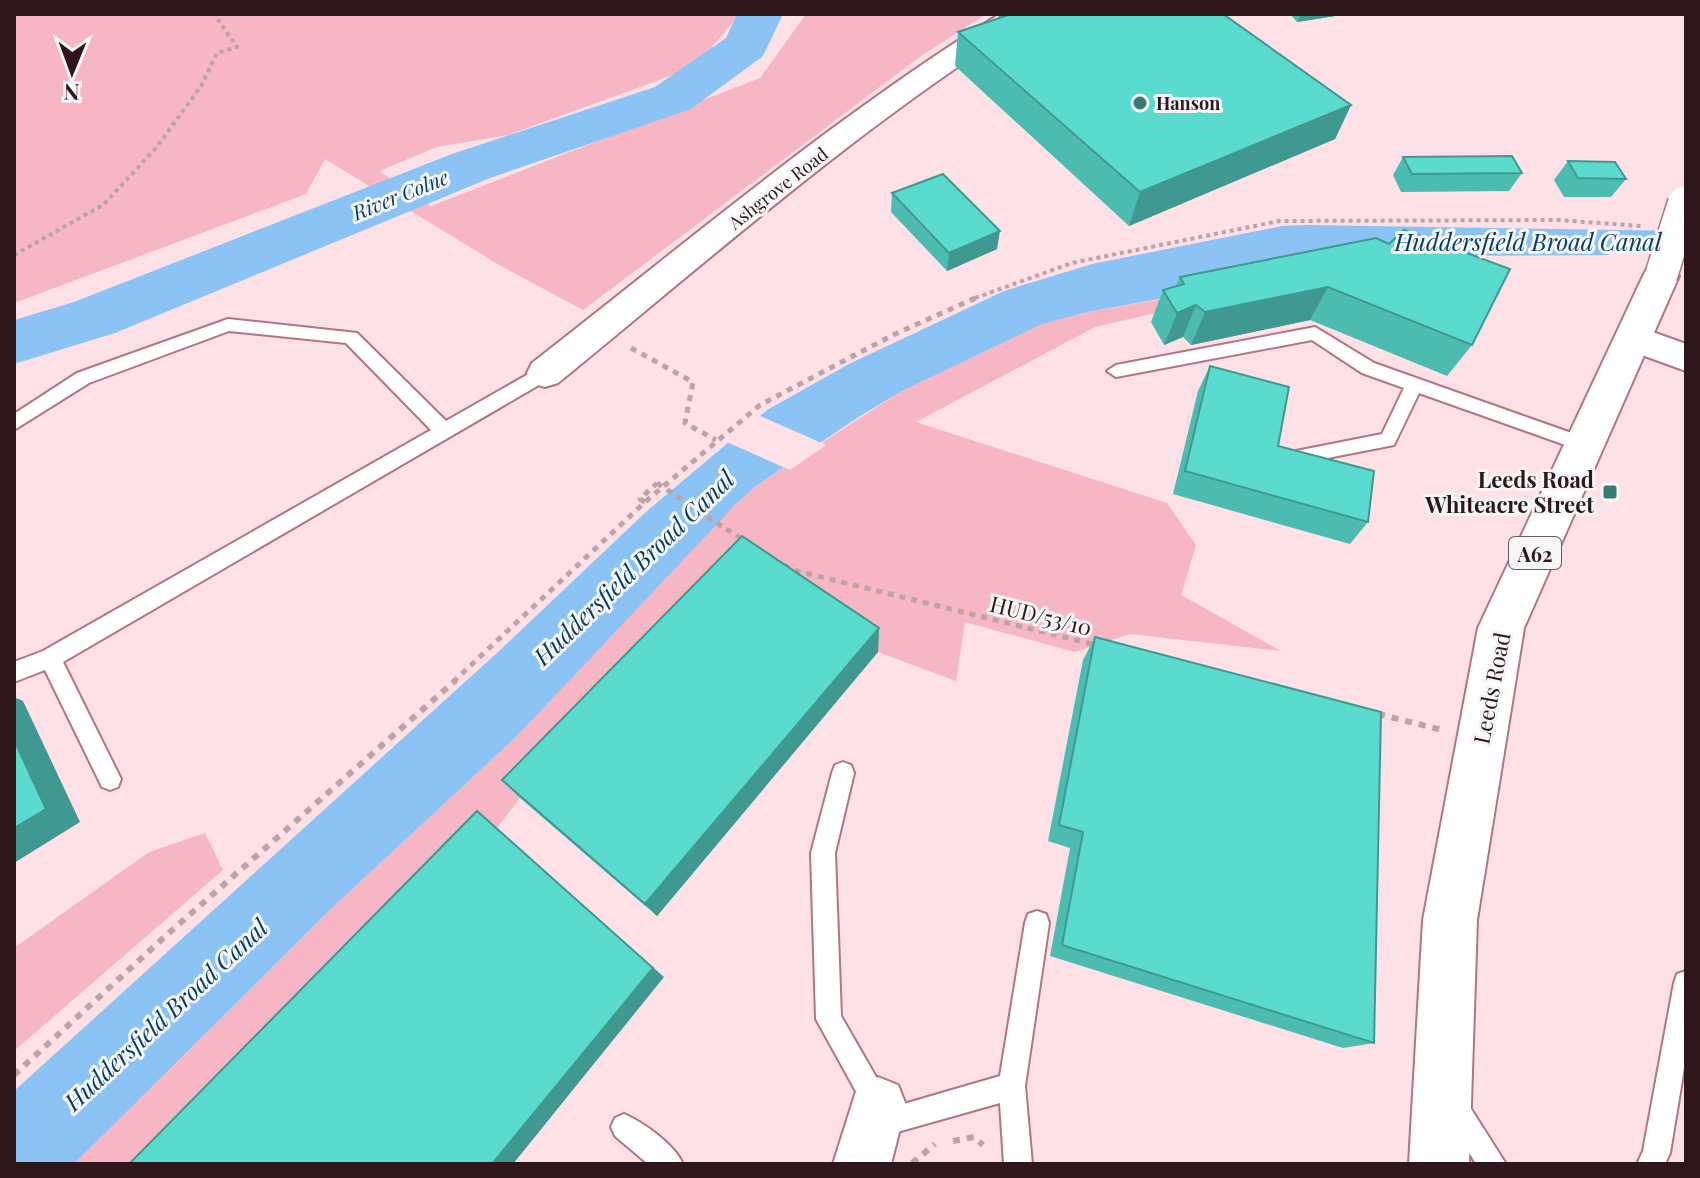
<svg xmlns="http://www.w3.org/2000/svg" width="1700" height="1178" viewBox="0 0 1700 1178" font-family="'Playfair Display',serif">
	<rect width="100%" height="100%" fill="#fde1e6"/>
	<path fill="#f7b6c3" d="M14,14h726l-45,53 -187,68 -71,12 -58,24 52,35 329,-128 46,-64h180l-65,42 -338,254 -82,-44 -176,-107 -19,35 -292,109z
		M1370,263l-275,64 -179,95 251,81 29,42 -15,50 100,56 -151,-17 -55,18 -110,-30 -9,59 -78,-29 -131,-89 -227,235 -23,30 -325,336h-98l259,-257 183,-170 191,-205 49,-46 144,-94 140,-67 47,-13z
		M205,833l18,37 -209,181v-103l135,-96z"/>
	<path fill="#8ac3f4" d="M1307,225l379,6v19l-72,-1 -6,6 -177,1 -196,29 -148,27 -47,13 -140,67 -43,26 -101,68 -21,19 -219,232 -183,170 -259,257h-60v-73l484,-439 149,-141 120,-101 82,-46 155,-73 88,-27 190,-38z"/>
	<path fill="#fde1e6" d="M755,414l10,4 61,27 -36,25 -68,-30z"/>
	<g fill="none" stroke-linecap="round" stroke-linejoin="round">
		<path fill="#8ac3f4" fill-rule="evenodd" d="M737,14h46l-20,42 -72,53 -201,69 -375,155 -101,31v-44l60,-18 378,-148 203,-67 71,-49z"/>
		<g stroke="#b27582" stroke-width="4">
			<path id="service" d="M228,319l129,14 89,88 93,-53h12l3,5 -3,5 -488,284 58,117 -3,8 -8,3 -8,-3 -57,-117 -31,12v-20l29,-11 388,-221 -85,-87 -117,-12 -140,52 -75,47v-16l63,-41z
				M1315,327l59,36 217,77 3,5 -9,7 -166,-59 -25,52 -92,18 -9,-7 3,-5 86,-17 22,-46 -42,-15 -50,-33 -196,37 -9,-6 9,-6z
				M843,762l8,3 3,8 -19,80 6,163 46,80 3,12 110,-32 25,-153 3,-9 9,-3 9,3 3,9 -24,163 7,78h-28l-4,-61 -124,35 -9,-4 -4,-9 6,-10 -53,-96 -5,-166 21,-80 3,-8z
				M1686,971v85l-16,97 -5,11h-28l6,-13 31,-168 3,-9z
				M1457,1097l9,4 40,63h-30l-32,-54 4,-9z
				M624,1114c19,8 51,31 59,50h-35l-33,-28 -4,-9 4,-9z"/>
		</g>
		<g stroke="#b27582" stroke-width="4">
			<path id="minor" d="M1000,14h32l-3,6c-168,105 -318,238 -471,363l-13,4 -13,-4 -5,-10 5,-10c153,-119 303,-247 468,-349z
				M1633,325l53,19v27l-66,-24 -5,-9 5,-9z
				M878,1077l20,8 8,20 -15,59h-58l25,-79z"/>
		</g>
		<g stroke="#b27582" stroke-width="4">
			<path id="primary" d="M1661,264l13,3 5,9 -155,352 -47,292 -8,244h-60l14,-244 55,-292 165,-352 5,-9z"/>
		</g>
		<path stroke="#bda2a7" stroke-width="4" stroke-dasharray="4 4" stroke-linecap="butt" d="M14,255l89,-50 53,-57 45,-62 16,-33 20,-6 -23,-33
			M975,298l97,-35 207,-42 279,-1 83,6"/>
		<path stroke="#bda2a7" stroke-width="5" stroke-dasharray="6 6" stroke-linecap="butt" d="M631,348l62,34 -8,41 31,17
			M645,502l-5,-3 17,-16
			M726,529l19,12
			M784,565l9,5 303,75
			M453,682l192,-180 115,-97 133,-70 87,-39"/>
		<path stroke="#bda2a7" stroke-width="6" stroke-dasharray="7 7" stroke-linecap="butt" d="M1378,714l64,16
			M14,1075l156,-143 286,-252
			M953,1141l21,-4 9,8
			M912,1163l23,-19"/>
		<use href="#service" fill="#fff" fill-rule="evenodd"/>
		<use href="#minor" fill="#fff" fill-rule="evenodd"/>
		<use href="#primary" fill="#fff" fill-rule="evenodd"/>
		<g stroke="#b27582" stroke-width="35" stroke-linecap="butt">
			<path id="primary-bridge" d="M1661,276l23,-73"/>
		</g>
		<path stroke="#bda2a7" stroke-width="5" stroke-dasharray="6 6" stroke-linecap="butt" d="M657,483l69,46"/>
		<use href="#primary-bridge" stroke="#fff" stroke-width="32"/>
	</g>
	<path fill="#4dbcb0" d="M999,14h224l128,91 -16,34 -206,87 -174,-160 3,-34 40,-14z
		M1290,14h58l-51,8z
		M1403,157l119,16 -13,18 -108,1 -8,-17z
		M1568,161l58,18 -15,18h-47l-10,-17z
		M892,193l105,56 -50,22 -56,-59z
		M1376,238l96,107 -25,31 -137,-56 -119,25 -8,-8 -19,8 -13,-23 12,-32 13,-4 4,-9z
		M1210,366l68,80 90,76 -18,22 -177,-50 25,-103z
		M879,628l-1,24 -221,264 -137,-118 -18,-18z
		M1095,637l279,406 -31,5 -293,-92 20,-108 -22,-7 35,-181z"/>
	<path fill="#3f9990" d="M1301,14h47l-51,8z
		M1351,105l-16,34 -206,87 11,-34z
		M1000,231l-3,18 -50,22 2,-18z
		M1328,287l-18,33 -119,25 14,-33z
		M1196,305l-13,32 -19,8 13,-32z
		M879,628l-1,24 -221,264 -12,-12z
		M14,697l9,4 57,121 -66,41z
		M477,811l187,166 -151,187h-21z"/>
	<path fill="#5adbcd" stroke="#3f9990" stroke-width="2" d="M1011,14h212l128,91 -211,87 -182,-160z
		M1512,156l10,17 -110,1 -9,-17z
		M1568,161l47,1 11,17 -48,-1z
		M943,174l57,57 -51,22 -57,-60z
		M1404,230l106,39 -38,76 -144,-58 -123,25 -9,-7 -19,8 -14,-23 21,-6 -4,-7 196,-39 13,6z
		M1210,366l79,21 -11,59 96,25 -6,51 -183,-51z
		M742,536l137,92 -234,276 -143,-124z
		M1095,637l286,75 -7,331 -312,-98 21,-113 -24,-7z
		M14,740l32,69 -32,19z
		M477,811l176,157 -161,196h-363z"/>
	<g fill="#367c75" stroke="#f6f6f6" stroke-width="3">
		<circle cx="1140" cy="103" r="8"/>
		<rect x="1602" y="484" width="16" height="16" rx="4"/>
	</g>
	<g text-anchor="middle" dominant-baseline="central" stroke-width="6" stroke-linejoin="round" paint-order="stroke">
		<g font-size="18" font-weight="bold" fill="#2e171c" stroke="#f6f6f6" text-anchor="start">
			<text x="1156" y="103">Hanson</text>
		</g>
		<g font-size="18" fill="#2e171c" stroke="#f6f6f6">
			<text transform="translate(778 188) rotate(-38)">Ashgrove Road</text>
		</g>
		<g font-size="20" font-style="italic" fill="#023d64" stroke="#f6f6f6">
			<text transform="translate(400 194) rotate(-22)">River Colne</text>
		</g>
		<rect fill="#f6f6f6" stroke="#6a5a5d" stroke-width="2" x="1509" y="537" width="52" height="32" rx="6"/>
		<g font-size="20" font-weight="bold" fill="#2e171c">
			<text x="1535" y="553">A62</text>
		</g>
		<g font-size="22" font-weight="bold" fill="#2e171c" stroke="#f6f6f6" text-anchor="end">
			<text x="1594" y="479">Leeds Road<tspan x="1594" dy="25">Whiteacre Street</tspan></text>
		</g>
		<g font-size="22" fill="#2e171c" stroke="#f6f6f6">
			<text transform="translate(1041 615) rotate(14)">HUD/53/10</text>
			<text transform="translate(1491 688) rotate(-79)">Leeds Road</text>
		</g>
		<g font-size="24" font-style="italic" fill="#023d64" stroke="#f6f6f6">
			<text x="1528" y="241">Huddersfield Broad Canal</text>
			<text transform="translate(633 567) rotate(-44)">Huddersfield Broad Canal</text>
			<text transform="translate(165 1014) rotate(-43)">Huddersfield Broad Canal</text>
		</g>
	</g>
	<rect width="1700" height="1178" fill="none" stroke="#2e171c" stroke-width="32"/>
	<g transform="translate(72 72) rotate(181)" stroke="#f6f6f6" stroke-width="6" paint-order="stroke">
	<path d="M0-6L14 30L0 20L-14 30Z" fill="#2e171c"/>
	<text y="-12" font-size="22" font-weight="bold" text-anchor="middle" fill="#2e171c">N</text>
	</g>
</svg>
